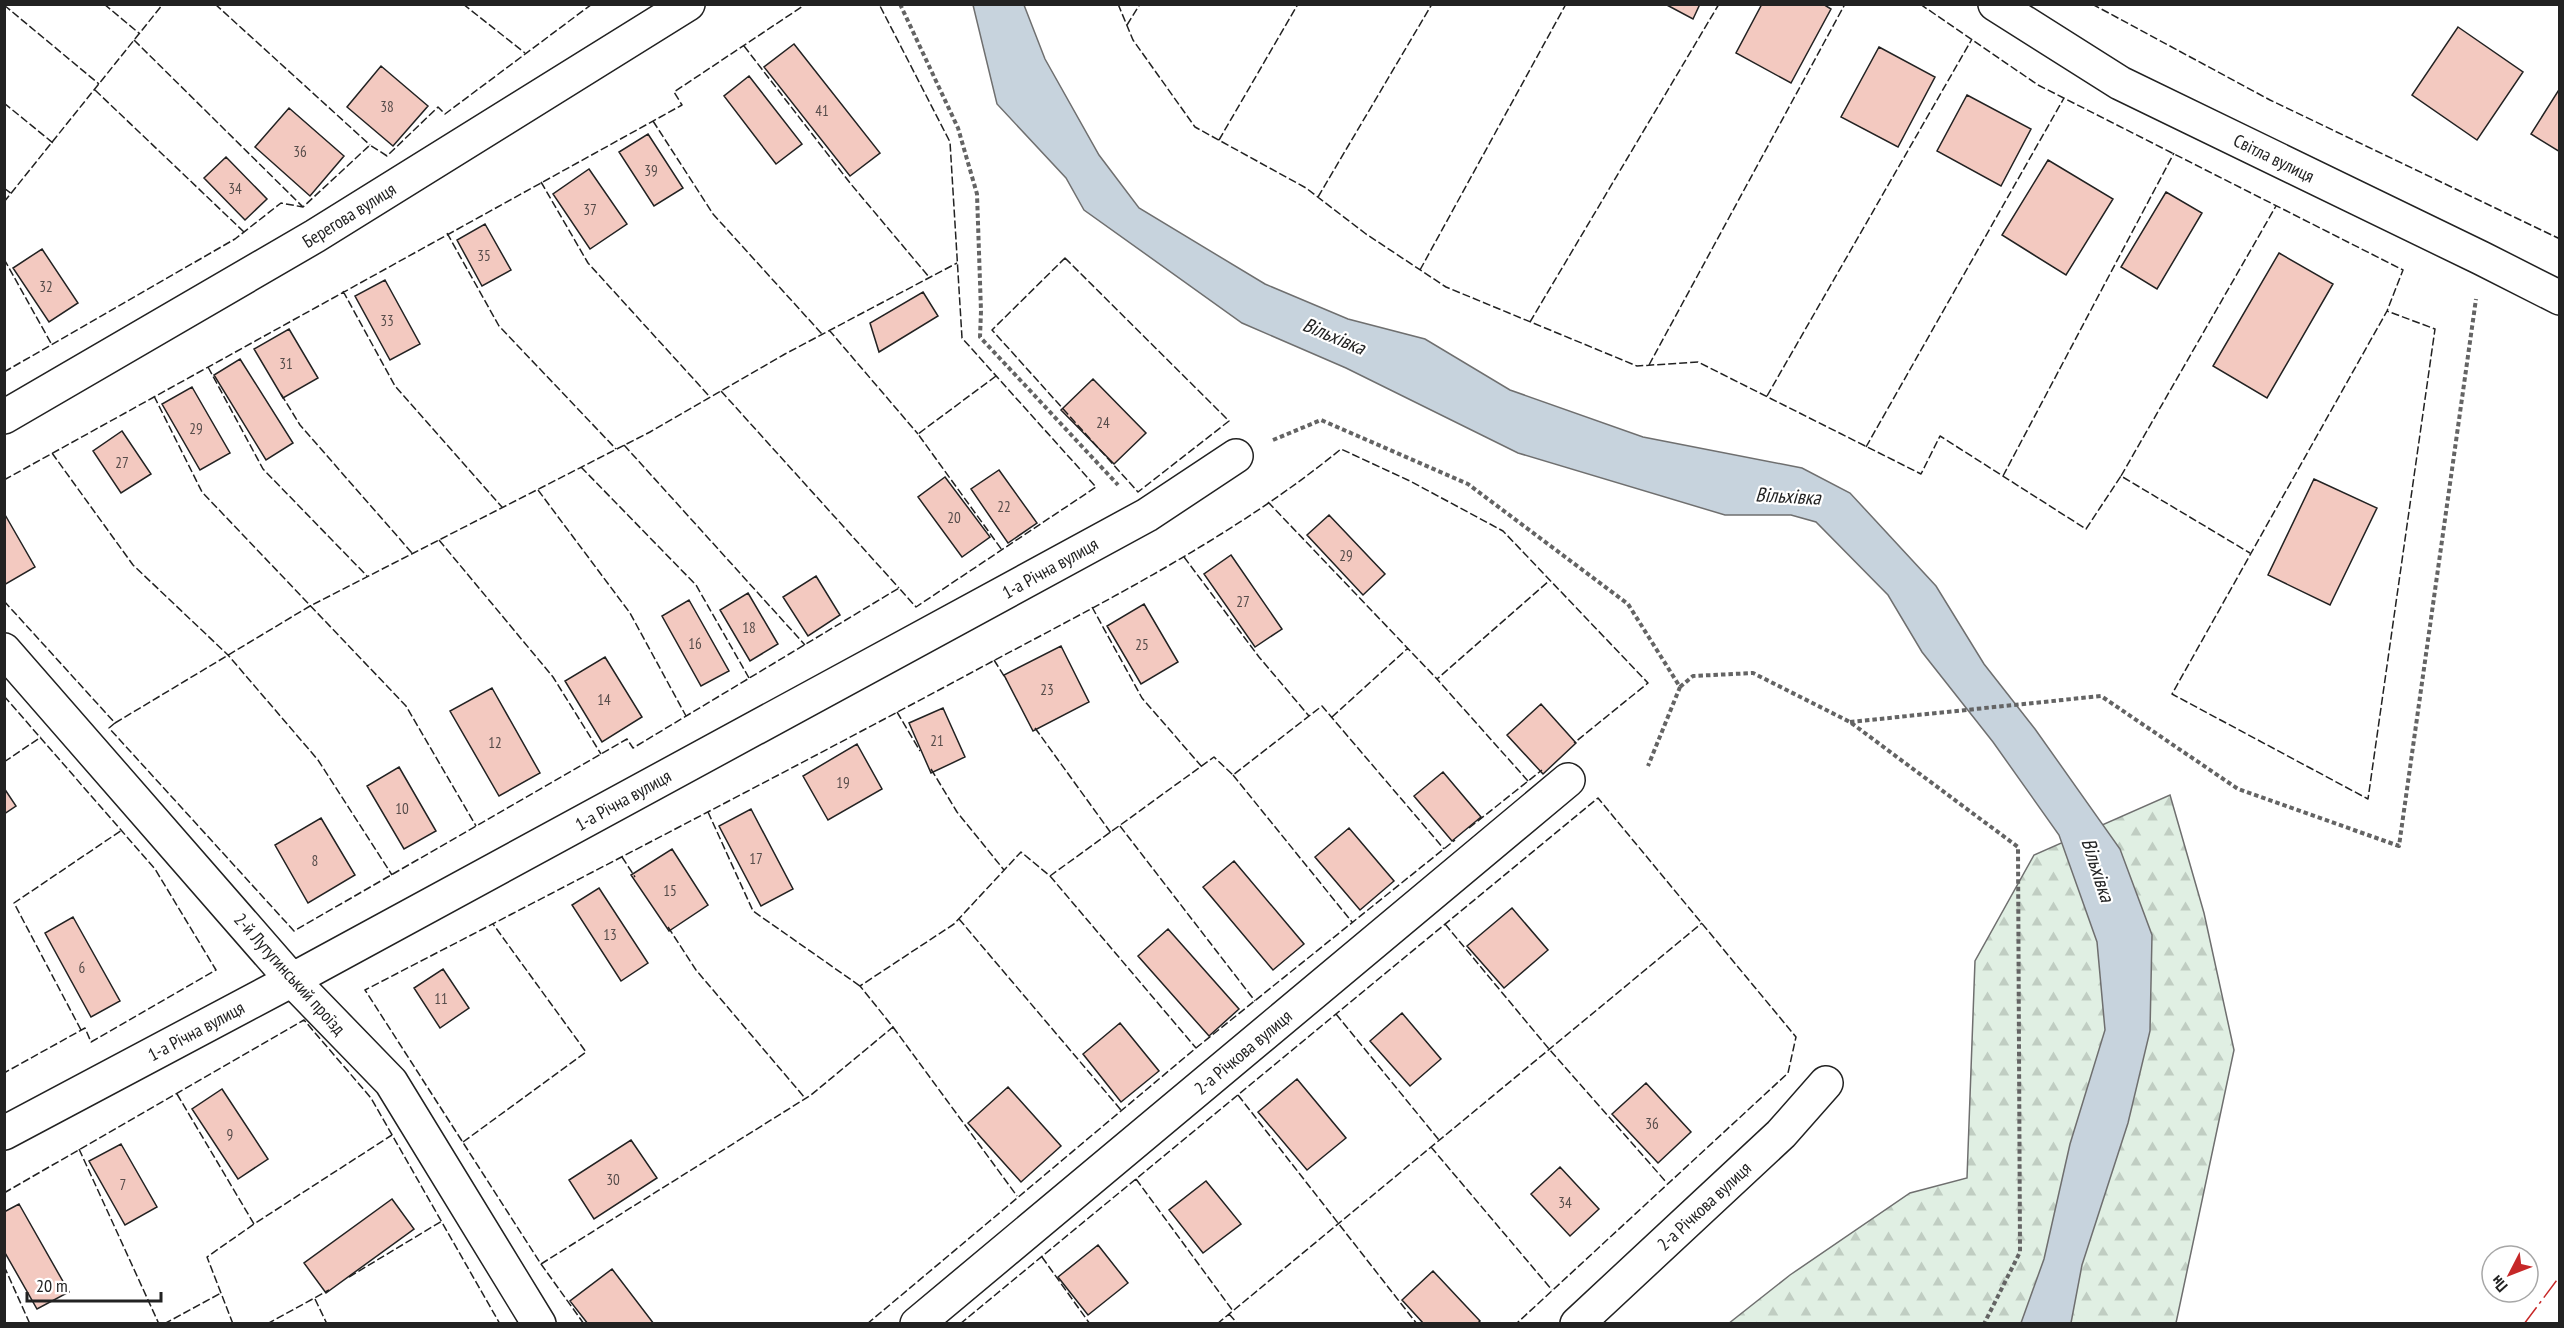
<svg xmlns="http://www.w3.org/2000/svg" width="2564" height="1328" viewBox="0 0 2564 1328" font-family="'PT Sans Narrow',sans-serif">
	<defs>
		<pattern id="forest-firs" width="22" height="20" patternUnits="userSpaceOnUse" patternTransform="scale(1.5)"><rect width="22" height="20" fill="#e0efe3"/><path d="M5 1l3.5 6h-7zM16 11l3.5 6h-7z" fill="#c0cdc2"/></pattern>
	</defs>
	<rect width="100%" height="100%" fill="#fff"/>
	<path fill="url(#forest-firs)" stroke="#6f6f6f" stroke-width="1.5" d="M2170,795l34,118 30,137 -58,273 -448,1 62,-49 120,-82 57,-15 8,-217 59,-106z"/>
	<path fill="#c7d3dd" stroke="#6f6f6f" stroke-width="1.5" d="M973,5h51l21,54 54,96 40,53 126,76 83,35 77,20 85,51 133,47 159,31 48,25 86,93 48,78 51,65 85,120 32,86 -2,96 -22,92 -46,142 -11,58h-50l23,-64 26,-115 35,-114 -8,-88 -38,-107 -66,-93 -71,-90 -34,-57 -72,-73 -25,-7h-66l-207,-62 -172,-85 -104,-45 -158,-113 -18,-32 -69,-74z"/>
	<path fill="#f3c9c0" stroke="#222" stroke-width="1.5" d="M1665,4h35l-7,15z
		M1762,4h61l8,5 -40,74 -55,-30z
		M2458,27l65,45 -46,68 -65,-45z
		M794,44l86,109 -30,23 -86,-109z
		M1879,47l56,30 -37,70 -57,-30z
		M381,66l47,40 -35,40 -46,-39z
		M749,76l53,68 -26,20 -52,-68z
		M2560,88v64l-29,-18z
		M1967,95l64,34 -30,57 -64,-35z
		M289,108l55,48 -34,40 -55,-49z
		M648,134l35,54 -29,18 -35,-54z
		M226,157l41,42 -22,21 -41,-42z
		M2048,160l65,39 -47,76 -64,-40z
		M589,169l38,55 -37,25 -37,-55z
		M2166,192l36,21 -45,76 -36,-22z
		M485,224l26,46 -29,16 -25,-46z
		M42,249l36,54 -29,19 -36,-54z
		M2279,253l54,31 -66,114 -54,-32z
		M385,280l35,64 -30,16 -35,-64z
		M923,292l15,24 -59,36 -9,-29z
		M289,329l29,49 -35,20 -29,-49z
		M240,359l53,84 -27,17 -52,-85z
		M1093,379l53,54 -32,31 -53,-54z
		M192,387l38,66 -30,17 -38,-66z
		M122,431l29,43 -30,19 -28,-42z
		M999,470l38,53 -29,20 -37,-54z
		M945,477l45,60 -28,20 -44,-60z
		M2314,479l63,29 -47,97 -62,-30z
		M4,513l31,54 -31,18z
		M1329,515l56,59 -22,21 -56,-60z
		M1231,555l51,74 -27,18 -51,-73z
		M816,576l24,39 -32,21 -25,-39z
		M748,593l30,51 -28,17 -30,-51z
		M689,600l40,71 -28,15 -39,-70z
		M1144,604l34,58 -37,22 -34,-58z
		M1061,646l28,56 -56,29 -29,-56z
		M605,657l37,60 -40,25 -37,-61z
		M492,688l48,85 -41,23 -49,-85z
		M1541,704l35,39 -33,31 -36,-39z
		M943,708l22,49 -34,16 -22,-50z
		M857,744l25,45 -54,31 -25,-44z
		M399,767l37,64 -32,18 -37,-63z
		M1443,772l38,45 -29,24 -38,-45z
		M4,788l12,18 -12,8z
		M751,809l42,80 -32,17 -42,-80z
		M321,818l34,57 -47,28 -33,-58z
		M1349,828l45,53 -34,29 -45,-53z
		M672,849l36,56 -39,26 -38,-56z
		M1234,861l70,83 -31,26 -70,-83z
		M599,888l49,75 -27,18 -49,-76z
		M1512,908l36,42 -44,38 -37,-42z
		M73,917l47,84 -29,16 -46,-84z
		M1168,929l71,80 -30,27 -71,-80z
		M443,969l26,39 -29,20 -26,-40z
		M1402,1013l39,46 -31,27 -40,-45z
		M1120,1023l39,48 -38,31 -38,-48z
		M1297,1079l49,59 -39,32 -49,-58z
		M1646,1083l45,49 -33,31 -46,-49z
		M1008,1087l53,59 -40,36 -53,-59z
		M222,1089l46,70 -30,20 -46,-70z
		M631,1140l26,38 -63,41 -25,-39z
		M121,1144l36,63 -32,18 -36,-64z
		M1560,1167l39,42 -29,27 -39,-42z
		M1206,1181l35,43 -38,29 -34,-43z
		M392,1199l22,30 -88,64 -22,-30z
		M19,1204l50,88 -32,17 -33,-58v-39z
		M1098,1245l30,38 -40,32 -30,-38z
		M612,1269l42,55h-66l-18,-23z
		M1433,1271l47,50 -3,3h-53l-22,-24z"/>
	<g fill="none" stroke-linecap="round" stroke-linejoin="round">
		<g stroke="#222" stroke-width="36">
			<path id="minor" d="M1995,4l125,79 361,175 79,40
				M4,417l311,-181 373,-232
				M4,650l288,330 99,102 148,242
				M4,1133l288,-153 855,-465 89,-59
				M917,1324l651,-544
				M1577,1324l204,-190 45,-51"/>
		</g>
		<path stroke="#646464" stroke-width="4" stroke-dasharray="4.5 3" stroke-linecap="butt" d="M900,4l58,124 19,66 4,117 -1,26 138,148
			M1273,440l48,-20 147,64 160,120 52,83 -32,79
			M1680,687l13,-11 60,-3 97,49 168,125 2,405 -36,72
			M1850,722l251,-26 137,93 161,57 77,-547"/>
		<use href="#minor" stroke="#fff" stroke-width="33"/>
		<path stroke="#222" stroke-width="1.5" stroke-dasharray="8 3" stroke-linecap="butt" d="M104,4l36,30
			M215,4l155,141
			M463,4l62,49
			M1118,4l15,36 62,87 111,61 60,46 80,53 191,79 61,-4 223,112 19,-38 146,93 35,-53 129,77
			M1920,4l118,81 365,185 -16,41 -215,383 196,105 67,-470 -48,-18
			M2092,4l178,96 290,139
			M4,5l95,79
			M1127,25l13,-21
			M134,40l169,167
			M744,46l106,137 79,94
			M95,90l149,142
			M4,103l49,40
			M653,121l60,93 109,120
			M1219,140l79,-136
			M541,182l47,81 122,134
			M4,188l8,6
			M1318,197l114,-193
			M4,202l159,-198
			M447,233l52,93 117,123
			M1065,258l164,163 -91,71 -146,-162z
			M4,259l48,86
			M1420,270l146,-266
			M343,291l52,95 107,121
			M1530,322l189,-318
			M829,330l89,104
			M1649,365l196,-361
			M208,367l55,102 104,107
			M4,372l231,-133 46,-36 22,4 67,-62 17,11 51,-49 7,7 147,-110
			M996,376l-78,58 84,116
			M721,391l178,197
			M281,394l19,31 112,128
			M154,396l48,96 204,214 70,120
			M1767,396l205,-357
			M624,445l181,200
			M1866,447l198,-349
			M52,453l81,112 95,90 90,105 74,115
			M581,467l115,118 53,93
			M2003,476l171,-323
			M2121,476l155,-270
			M4,480l678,-375 -8,-13 132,-88
			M538,490l92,123 56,103
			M1268,502l169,177
			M439,540l114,137 48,77
			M1184,557l75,100 50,59
			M4,601l111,122 -6,5 185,203 333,-192 6,9 266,-160 17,19 180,-120 -134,-149 -12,-196 -71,-138
			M1092,607l50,91 60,69
			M994,660l12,19
			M4,696l151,173 61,101 -125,72 -6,-14 -81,45
			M897,712l23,39
			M1332,717l76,-69
			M115,723l195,-117 340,-174 135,-78 172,-91
			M1035,728l76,105
			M4,762l37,-25
			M931,769l26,43 47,58
			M1233,775l119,147
			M1528,781l-91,-102 113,-99
			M708,812l45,99 107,75
			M1120,826l135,175
			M1469,828l73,-58
			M622,857l13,20
			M1050,876l146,172
			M959,919l162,191
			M1445,924l104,125 118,134
			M668,927l28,43 109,128
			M1336,1014l103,126
			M893,1027l124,169
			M81,1030l-67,-127 108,-73
			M177,1094l77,130 138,-89
			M1238,1095l179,229
			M463,1142l123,-90 -93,-128
			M1431,1147l121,143
			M79,1149l80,175
			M1136,1179l97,132
			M4,1193l300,-173 67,78 129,226
			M1042,1257l48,67
			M541,1264l270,-169 82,-68 -33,-41 94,-62 67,-72 29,24 164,-119 19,18 89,-69 122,143
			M4,1266l26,58
			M349,1277l93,-56
			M315,1299l12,25
			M1229,1314l9,10
			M164,1324l57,-31
			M233,1324l-26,-67 47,-33
			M267,1324l62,-34
			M584,1324l-43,-60 -176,-274c201,-104 402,-208 602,-315 128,-69 260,-133 374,-226l69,32 93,50 145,152 -74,60
			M867,1324l329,-276 259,-208
			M960,1324l638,-526 198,239 -8,36 -272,251
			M1217,1324l485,-401"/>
		<path stroke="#c62828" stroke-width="1.5" stroke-dasharray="21 4.5 3 4.5" stroke-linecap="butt" d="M2524,1324l36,-48"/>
	</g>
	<g text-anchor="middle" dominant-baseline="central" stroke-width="4.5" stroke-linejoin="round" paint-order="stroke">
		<g font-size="15" fill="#564c4a">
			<text x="387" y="106">38</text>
			<text x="822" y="110">41</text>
			<text x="300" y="151">36</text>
			<text x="651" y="170">39</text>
			<text x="235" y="188">34</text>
			<text x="590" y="209">37</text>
			<text x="484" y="255">35</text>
			<text x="46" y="286">32</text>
			<text x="387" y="320">33</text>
			<text x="286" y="363">31</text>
			<text x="1103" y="422">24</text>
			<text x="196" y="428">29</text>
			<text x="122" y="462">27</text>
			<text x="1004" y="506">22</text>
			<text x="954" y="517">20</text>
			<text x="1346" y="555">29</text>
			<text x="1243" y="601">27</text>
			<text x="749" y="627">18</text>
			<text x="695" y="643">16</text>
			<text x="1142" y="644">25</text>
			<text x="1047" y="689">23</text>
			<text x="604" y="699">14</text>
			<text x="937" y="740">21</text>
			<text x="495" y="742">12</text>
			<text x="843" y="782">19</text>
			<text x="402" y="808">10</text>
			<text x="756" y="858">17</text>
			<text x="315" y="860">8</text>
			<text x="670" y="890">15</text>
			<text x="610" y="934">13</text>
			<text x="82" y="967">6</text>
			<text x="441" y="998">11</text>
			<text x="1652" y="1123">36</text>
			<text x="230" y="1134">9</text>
			<text x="613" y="1179">30</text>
			<text x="123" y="1184">7</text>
			<text x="1565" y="1202">34</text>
		</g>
		<g font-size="18" fill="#222" stroke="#fff">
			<text transform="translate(2274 158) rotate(26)">Світла вулиця</text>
			<text transform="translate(349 215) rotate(-32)">Берегова вулиця</text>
			<text transform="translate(1050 568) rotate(-29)">1-а Річна вулиця</text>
			<text transform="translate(623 800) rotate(-29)">1-а Річна вулиця</text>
			<text transform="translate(290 974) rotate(48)">2-й Лутугинський проїзд</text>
			<text transform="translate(196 1031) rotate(-28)">1-а Річна вулиця</text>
			<text transform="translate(1243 1052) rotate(-40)">2-а Річкова вулиця</text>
			<text transform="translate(1704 1206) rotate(-43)">2-а Річкова вулиця</text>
		</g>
		<g font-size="20" font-style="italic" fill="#222" stroke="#fff">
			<text transform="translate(1334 336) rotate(23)">Вільхівка</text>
			<text transform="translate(1788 496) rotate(3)">Вільхівка</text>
			<text transform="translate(2098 870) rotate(72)">Вільхівка</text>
		</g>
	</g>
	<rect width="2564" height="1328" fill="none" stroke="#222222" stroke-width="12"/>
	<g transform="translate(2510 1274) rotate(228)"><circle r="28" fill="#ffffff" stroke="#a7a7a7" stroke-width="1.5"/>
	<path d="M0-4.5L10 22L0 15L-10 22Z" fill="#c62828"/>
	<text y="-9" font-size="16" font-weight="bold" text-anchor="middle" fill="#222222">Пн</text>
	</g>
	<path d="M27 1292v9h134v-9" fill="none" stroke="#222222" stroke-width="3"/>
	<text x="36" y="1292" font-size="18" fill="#222222" stroke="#ffffff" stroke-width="4.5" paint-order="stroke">20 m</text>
</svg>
